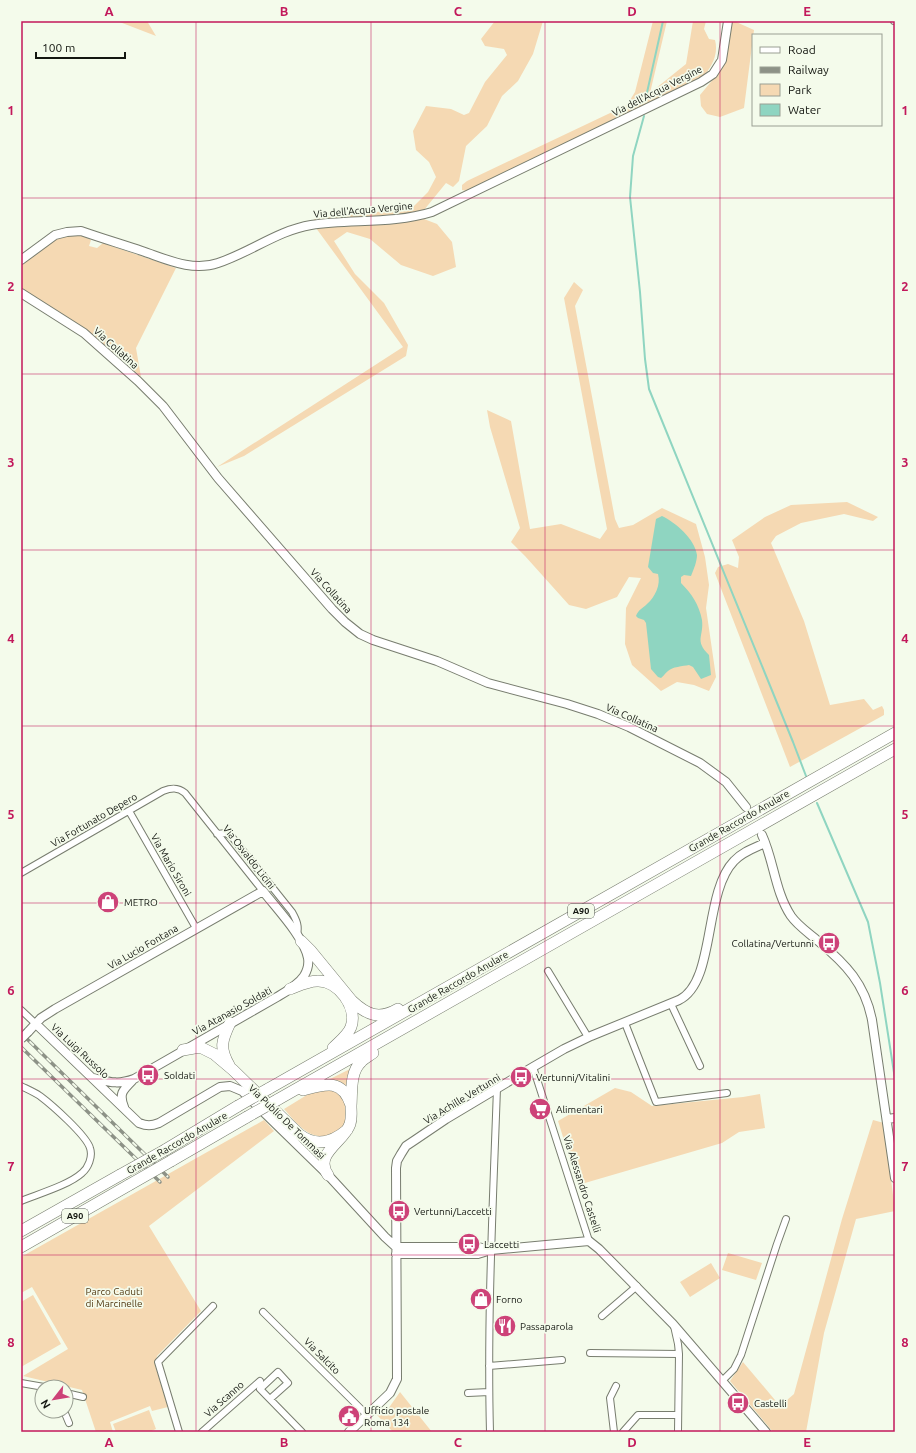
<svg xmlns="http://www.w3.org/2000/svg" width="916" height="1453" viewBox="0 0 916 1453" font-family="Ubuntu,sans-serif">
	<rect width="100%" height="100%" fill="#f4fbeb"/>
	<path fill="#f5d9b3" d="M117,21h30l9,15z
		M495,21h48l-10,33 -15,27 -16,15 -15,30 -21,20 -7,35 -6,6 -7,-4 -22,27 -22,6 -87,5 -1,-2 98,-11 16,-16 8,-15 -7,-15 -13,-12 -3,-19 13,-25 25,3 13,6 5,-2 16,-31 22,-27 -3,-6 -19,-3 -4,-7z
		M653,21h14l-17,72 36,-29 7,-43h13l-2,8 5,10 6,1c4,15 -4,28 -13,38l-235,113 -5,-1v-5l5,-4 160,-76 8,-13z
		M730,21h4l20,9 -10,78 -24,9 -13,-3 -6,-8 -1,-11 15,-18z
		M424,219l13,5 15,18 4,25 -23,9 -32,-11 -31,-26 -23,-7 -13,9 21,33 29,29 24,42 -2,11 -162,100 -27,11 186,-120 -87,-119 82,-6z
		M71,235l13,1 7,4 -2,6 8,2 6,-5 73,25 -40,80 5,29 -19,-18 -38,-30 -63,-40v-24c16,-13 29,-27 50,-30z
		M574,282l9,8 -8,16 40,213 4,9 14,-3 29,-17 34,16 9,33 4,28 -3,23 10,69 -7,14 -15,-6 -17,-3 -16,9 -29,-26 -7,-21 1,-36 15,-30 -12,-1 -12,20 -31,12 -17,-4 -44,-49 -14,-14 9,-14 -30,-101 -3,-17 24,11 19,108 31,-5 39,15 7,-10 -43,-231z
		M847,502l31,15 -5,4 -29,-7 -43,9 -25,13 -5,7 33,78 26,84 34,-6 9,11 9,-4 2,4v5l-94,52 -75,-194 3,-6 10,-3 10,4 1,-11 -7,-17 33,-23 26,-12z
		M350,1069l-3,11v9l-19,-9z
		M327,1088l12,5 9,14c-1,6 -1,14 -5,19 -7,10 -23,13 -34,7 -9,-5 -18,-16 -25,-24l31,-19z
		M615,1088l16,4 21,14 91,-9 17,-3 5,34 -26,4 -17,11 -144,42 -20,-64z
		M264,1120l10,11 -125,95 52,85 -44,45 -2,9 13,42 -16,4 -2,-5 -40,16 3,10h-17l-14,-42 -59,-14 45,-27 -36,-62 -11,6v-36z
		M873,1120l11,3 11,88 -39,8 -32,114 -18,99h-33l-43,-51 13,-19 37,44 14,-12 48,-175z
		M728,1253l34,10 -6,17 -34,-10z
		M711,1263l9,15 -30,19 -10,-15z
		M33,1295l28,49 -40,23v-65z
		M400,1392l32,40h-39l-16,-17 11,-6z
		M149,1410l7,19 -7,3h-33l-3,-8z"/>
	<path fill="#8fd5c1" d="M662,516c13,6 33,23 35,39 0,6 -3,14 -6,21l-7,-1 -3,2v6c11,11 18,22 21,37 2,17 -8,20 7,35l2,20 -10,4 -8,-12 -4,-2c-6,1 -17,2 -21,6 -3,2 -4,5 -7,7l-3,-1 -7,-8 -5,-46 -2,-3 -6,-2 -2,-2c2,-6 7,-8 11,-12 8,-7 14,-19 11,-30l-5,-1 -5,-6 8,-48z"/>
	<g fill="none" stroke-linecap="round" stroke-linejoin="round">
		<path stroke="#8fd5c1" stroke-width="2" d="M646,97l17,-76
			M644,116l-11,40 -3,41 10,95 5,67 4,30 144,353 13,34
			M817,803l51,119 12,61 15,96"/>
		<g stroke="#787d6f" stroke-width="8">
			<path id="street" d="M894,21h1
				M129,811l67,117
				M217,834l9,-1 6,4 60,75c5,9 7,14 5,23
				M21,873l142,-82c8,-3 15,-4 22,2l78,98
				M548,971l40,66
				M671,1004l29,62
				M21,1010l15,14
				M625,1023l31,79 71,-9
				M533,1067l56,174
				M21,1086c6,3 13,6 19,10 12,9 46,39 50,52 3,9 -2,20 -8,25 -13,12 -44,21 -61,28
				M263,1312l104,103
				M602,1316l35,-30
				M674,1326l4,18 1,10 -1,78
				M590,1353l89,1
				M489,1366l73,-6
				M722,1381l12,-12 7,-14 36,-111 9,-25
				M21,1383l23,4
				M66,1393l17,4
				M468,1393l21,-1
				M270,1399l18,-16 -10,-11 -18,17 42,43
				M64,1411l5,12
				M179,1432l-21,-70 55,-56
				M202,1432l58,-51
				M490,1432c-3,-115 3,-229 7,-344
				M614,1432l-4,-34 6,-12
				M623,1432l15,-17h40"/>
		</g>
		<g stroke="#787d6f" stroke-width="10">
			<path id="secondary" d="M21,260l34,-25 12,-3 14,-1c20,7 40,13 61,20 24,8 50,21 76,12 31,-10 61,-33 93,-38 40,-6 82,-1 121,-13l269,-130 12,-8 9,-14 6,-39
				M21,293l63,40 54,48 25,25 55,72 114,131 13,13 15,12 13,6 64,21 51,22 79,21 31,10 31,13 71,36 26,19 20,25
				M762,835c12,26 13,57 29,81 7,10 18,17 27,25 28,23 47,43 54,79l23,158
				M36,1024l103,99c8,3 12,3 20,0l61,-36 10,-1 12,5 86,84 57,62 11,10
				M28,1032l13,-14 14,-9 208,-118c13,17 41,46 45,67 1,6 -1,13 -4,18 -6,9 -17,15 -27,21l-143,82c-17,6 -24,3 -41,-1
				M124,1107c-5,-13 -2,-16 8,-26
				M887,1119l8,-1
				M396,1247h82l13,3
				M396,1254h82l13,-4 98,-9 10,8 74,75 93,108
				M349,1432l41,-39 7,-14 -1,-211 1,-7 4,-7 5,-8 9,-6 31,-21 87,-52 31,-18 27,-13 88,-36c37,-18 24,-107 55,-139 8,-9 20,-13 31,-18"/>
		</g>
		<g stroke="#787d6f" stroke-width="12">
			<path id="highway" d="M301,941l10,10 41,50c15,14 27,19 46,8
				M290,989c8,-3 18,-8 27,-8 21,-1 41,26 34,46 -3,8 -12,15 -18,21
				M183,1050l17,-3 14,7 19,16 67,65c16,12 33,7 47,-5
				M229,1065c-10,-17 -7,-25 1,-42
				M268,1089l627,-356
				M303,1090c22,-6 39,-12 48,15
				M277,1100l618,-351
				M165,1150l73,-44
				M171,1161l76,-44
				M328,1175c-15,-21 16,-33 22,-51 2,-6 1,-12 1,-18 1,-14 -1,-34 10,-44 3,-4 8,-6 12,-9
				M21,1231l99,-56
				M21,1247l108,-62"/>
		</g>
		<use href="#street" stroke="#fff" stroke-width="6"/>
		<use href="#secondary" stroke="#fff" stroke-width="8"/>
		<use href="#highway" stroke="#fff" stroke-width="11"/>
		<g stroke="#8d9287" stroke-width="3.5">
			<path id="rail" d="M21,1033l147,144
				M21,1047l139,135"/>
		</g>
		<use href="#rail" stroke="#f4fbeb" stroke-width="2" stroke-dasharray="6" stroke-linecap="butt"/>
		<g stroke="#787d6f" stroke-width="10" stroke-linecap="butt">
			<path id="secondary-bridge" d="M21,1039l7,-7"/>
		</g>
		<g stroke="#787d6f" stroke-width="12" stroke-linecap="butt">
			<path id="highway-bridge" d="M238,1106l30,-17
				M247,1117l30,-17
				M120,1175l45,-25
				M129,1185l42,-24"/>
		</g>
		<use href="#secondary-bridge" stroke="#fff" stroke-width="8"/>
		<use href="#highway-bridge" stroke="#fff" stroke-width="11"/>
	</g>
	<path fill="none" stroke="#c2185b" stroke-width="1" stroke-opacity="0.55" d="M196,21v1411M371,21v1411M545,21v1411M720,21v1411M21,198h874M21,374h874M21,550h874M21,726h874M21,903h874M21,1079h874M21,1255h874"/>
	<defs>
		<g id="shop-disc" transform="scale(1.15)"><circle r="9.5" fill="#cd4278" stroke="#f4fbeb"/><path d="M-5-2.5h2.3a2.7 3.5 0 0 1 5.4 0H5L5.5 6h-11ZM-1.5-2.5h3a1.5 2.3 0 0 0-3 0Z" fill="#fff"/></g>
		<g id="bus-disc" transform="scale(1.15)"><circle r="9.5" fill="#cd4278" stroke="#f4fbeb"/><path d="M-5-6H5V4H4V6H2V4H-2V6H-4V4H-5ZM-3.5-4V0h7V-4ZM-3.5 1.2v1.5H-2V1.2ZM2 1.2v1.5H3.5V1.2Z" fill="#fff"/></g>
		<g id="supermarket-disc" transform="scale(1.15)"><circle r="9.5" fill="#cd4278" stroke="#f4fbeb"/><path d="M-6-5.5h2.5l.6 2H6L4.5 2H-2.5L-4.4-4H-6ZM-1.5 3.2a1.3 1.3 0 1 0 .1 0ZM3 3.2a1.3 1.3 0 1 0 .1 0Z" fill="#fff"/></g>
		<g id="restaurant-disc" transform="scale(1.15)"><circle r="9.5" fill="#cd4278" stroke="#f4fbeb"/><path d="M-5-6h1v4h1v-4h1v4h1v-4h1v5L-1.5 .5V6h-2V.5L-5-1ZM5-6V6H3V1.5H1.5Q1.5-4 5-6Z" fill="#fff"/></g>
		<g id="civic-disc" transform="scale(1.15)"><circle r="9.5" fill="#cd4278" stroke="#f4fbeb"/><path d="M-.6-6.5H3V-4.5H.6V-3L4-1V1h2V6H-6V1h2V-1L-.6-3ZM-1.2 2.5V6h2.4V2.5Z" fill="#fff"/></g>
	</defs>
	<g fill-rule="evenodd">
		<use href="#shop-disc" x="108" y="902"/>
		<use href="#bus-disc" x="829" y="943"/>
		<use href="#bus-disc" x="148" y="1075"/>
		<use href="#bus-disc" x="521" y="1077"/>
		<use href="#supermarket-disc" x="540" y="1109"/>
		<use href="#bus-disc" x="399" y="1211"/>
		<use href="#bus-disc" x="469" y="1244"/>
		<use href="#shop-disc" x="481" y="1299"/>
		<use href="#restaurant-disc" x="505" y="1326"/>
		<use href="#bus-disc" x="738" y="1403"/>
		<use href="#civic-disc" x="349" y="1416"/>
	</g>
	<g text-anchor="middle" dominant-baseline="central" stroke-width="3.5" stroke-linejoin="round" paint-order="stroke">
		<g fill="#f4fbeb" stroke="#565b52" stroke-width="1">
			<rect x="568" y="904" width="26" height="14" rx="3"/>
			<rect x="62" y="1209" width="26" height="14" rx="3"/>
		</g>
		<g font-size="9" font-weight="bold" fill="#131610">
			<text x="581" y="911">A90</text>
			<text x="75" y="1216">A90</text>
		</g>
		<g font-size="10" fill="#131610" stroke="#f4fbeb">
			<text transform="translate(657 91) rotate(-27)">Via dell'Acqua Vergine</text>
			<text transform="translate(363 210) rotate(-5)">Via dell'Acqua Vergine</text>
			<text transform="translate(116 348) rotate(42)">Via Collatina</text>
			<text transform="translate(331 591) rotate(48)">Via Collatina</text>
			<text transform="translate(632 718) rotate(24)">Via Collatina</text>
			<text transform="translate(94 820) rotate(-30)">Via Fortunato Depero</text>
			<text transform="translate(739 821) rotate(-30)">Grande Raccordo Anulare</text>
			<text transform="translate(249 857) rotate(52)">Via Osvaldo Licini</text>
			<text transform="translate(171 865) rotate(60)">Via Mario Sironi</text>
			<text transform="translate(143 947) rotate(-30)">Via Lucio Fontana</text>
			<text transform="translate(458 982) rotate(-30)">Grande Raccordo Anulare</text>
			<text transform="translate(232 1011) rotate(-29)">Via Atanasio Soldati</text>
			<text transform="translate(80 1051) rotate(43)">Via Luigi Russolo</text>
			<text transform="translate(462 1099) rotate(-31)">Via Achille Vertunni</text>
			<text transform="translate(287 1122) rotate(44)">Via Publio De Tommasi</text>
			<text transform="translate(177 1143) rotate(-30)">Grande Raccordo Anulare</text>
			<text transform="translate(582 1184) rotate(72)">Via Alessandro Castelli</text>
			<text transform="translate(322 1356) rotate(45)">Via Salcito</text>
			<text transform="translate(224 1399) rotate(-41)">Via Scanno</text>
		</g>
		<g font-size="10" fill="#131610" stroke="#f4fbeb" text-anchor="start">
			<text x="124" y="902">METRO</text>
			<text x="814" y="943" text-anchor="end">Collatina/Vertunni</text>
			<text x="164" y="1075">Soldati</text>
			<text x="536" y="1077">Vertunni/Vitalini</text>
			<text x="556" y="1109">Alimentari</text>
			<text x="414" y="1211">Vertunni/Laccetti</text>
			<text x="484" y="1244">Laccetti</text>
			<text x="496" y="1299">Forno</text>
			<text x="520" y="1326">Passaparola</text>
			<text x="754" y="1403">Castelli</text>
			<text x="364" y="1410">Ufficio postale<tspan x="364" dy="12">Roma 134</tspan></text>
		</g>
		<g font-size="10" fill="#513811" stroke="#f4fbeb">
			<text x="114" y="1291">Parco Caduti<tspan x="114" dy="12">di Marcinelle</tspan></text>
		</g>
	</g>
	<rect width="916" height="1453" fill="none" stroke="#f4fbeb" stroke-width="44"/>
	<rect x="752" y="34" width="130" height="92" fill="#f4fbeb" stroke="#9a9f93"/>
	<rect x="760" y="47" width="20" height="6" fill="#ffffff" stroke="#9a9f93"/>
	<text x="788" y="54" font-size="12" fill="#131610">Road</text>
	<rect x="760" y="67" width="20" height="6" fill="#8d9287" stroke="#9a9f93"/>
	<text x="788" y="74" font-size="12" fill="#131610">Railway</text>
	<rect x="760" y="84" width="20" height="12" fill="#f5d9b3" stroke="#9a9f93"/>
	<text x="788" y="94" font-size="12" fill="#131610">Park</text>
	<rect x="760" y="104" width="20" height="12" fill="#8fd5c1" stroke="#9a9f93"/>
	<text x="788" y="114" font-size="12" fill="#131610">Water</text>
	<g transform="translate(54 1399) rotate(239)"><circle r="19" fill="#f4fbeb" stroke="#9a9f93"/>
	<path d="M0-3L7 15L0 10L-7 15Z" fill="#cd4278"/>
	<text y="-6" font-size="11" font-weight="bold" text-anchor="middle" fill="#131610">N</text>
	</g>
	<path d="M36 52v6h89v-6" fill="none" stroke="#131610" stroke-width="2"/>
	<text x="42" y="52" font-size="12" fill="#131610" stroke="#f4fbeb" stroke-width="3" paint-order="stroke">100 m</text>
	<rect x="22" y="22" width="872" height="1409" fill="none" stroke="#c2185b" stroke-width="1.5"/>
	<g font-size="13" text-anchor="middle" font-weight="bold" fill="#c2185b">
		<text x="109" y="16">A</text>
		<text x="284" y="16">B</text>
		<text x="458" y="16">C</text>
		<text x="632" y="16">D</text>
		<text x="807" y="16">E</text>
		<text x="11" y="115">1</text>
		<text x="905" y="115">1</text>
		<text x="11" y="291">2</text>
		<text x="905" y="291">2</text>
		<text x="11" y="467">3</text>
		<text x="905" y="467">3</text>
		<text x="11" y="643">4</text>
		<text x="905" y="643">4</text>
		<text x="11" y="819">5</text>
		<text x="905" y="819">5</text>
		<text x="11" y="995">6</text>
		<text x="905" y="995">6</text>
		<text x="11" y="1171">7</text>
		<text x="905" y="1171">7</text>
		<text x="11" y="1347">8</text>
		<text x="905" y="1347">8</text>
		<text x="109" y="1447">A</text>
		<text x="284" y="1447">B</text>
		<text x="458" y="1447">C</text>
		<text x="632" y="1447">D</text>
		<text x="807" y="1447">E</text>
	</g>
</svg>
